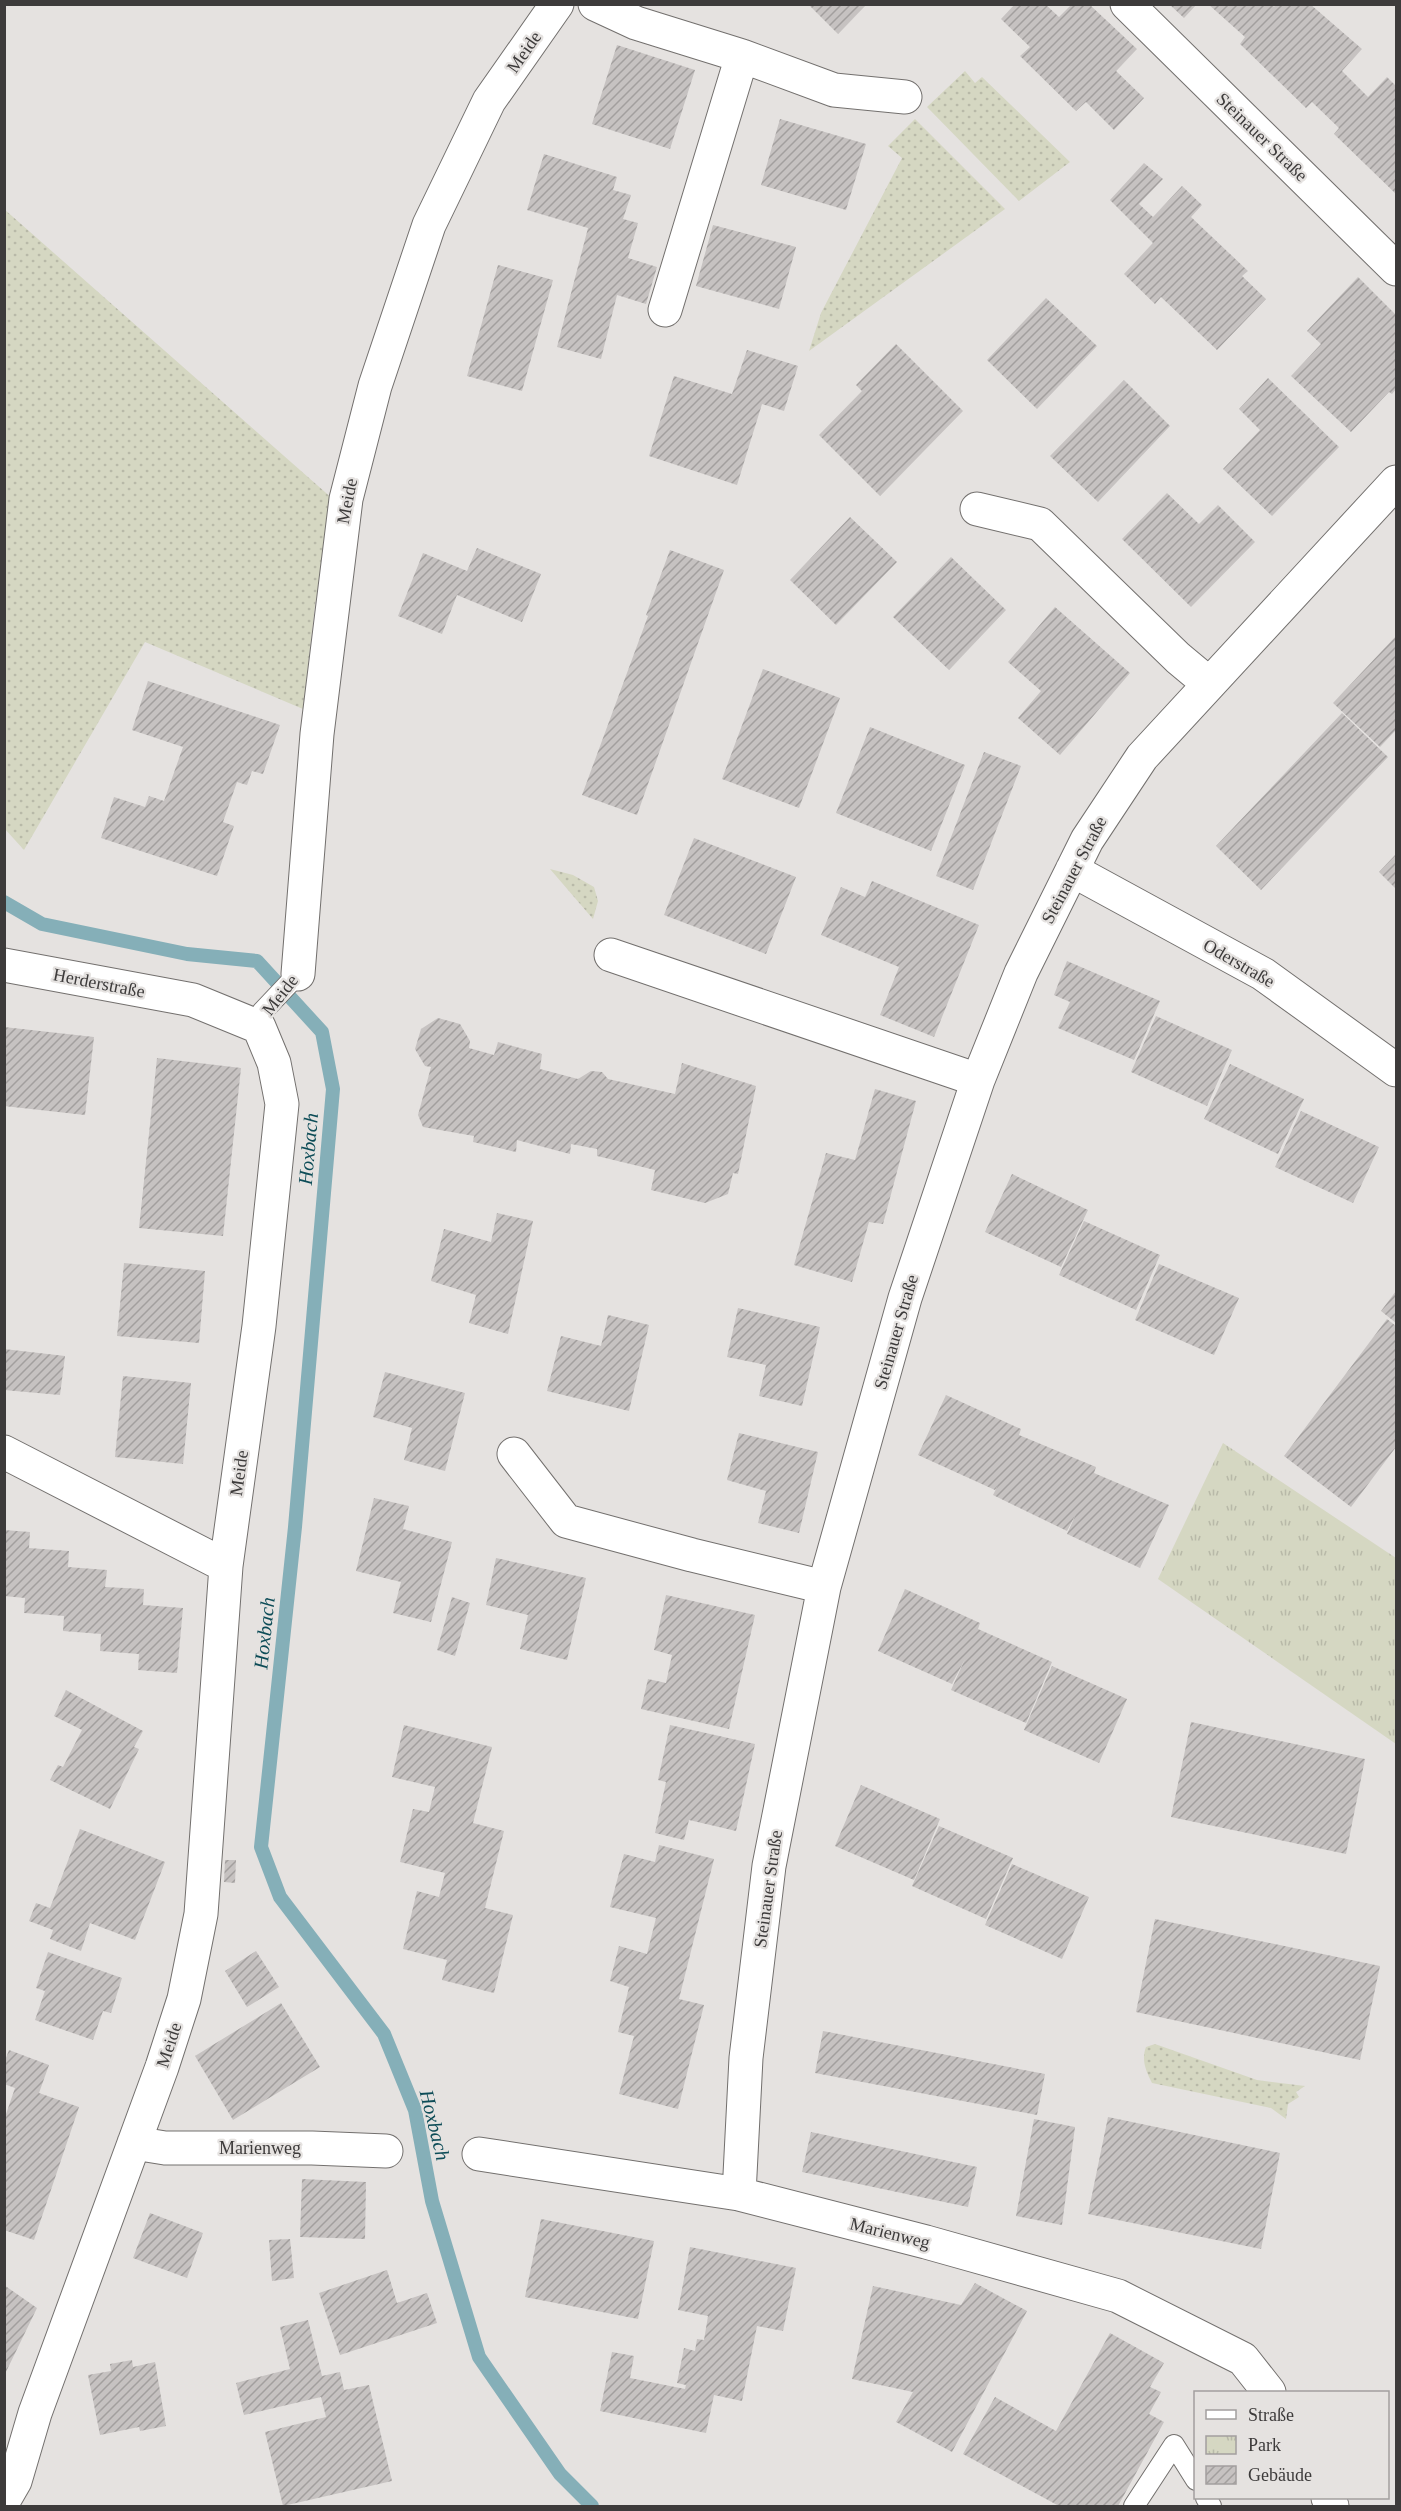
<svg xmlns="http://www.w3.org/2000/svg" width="1401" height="2511" viewBox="0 0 1401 2511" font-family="Georgia,serif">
	<defs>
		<pattern id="grass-dots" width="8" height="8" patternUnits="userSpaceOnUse" patternTransform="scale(1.5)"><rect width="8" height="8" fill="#d5d7c2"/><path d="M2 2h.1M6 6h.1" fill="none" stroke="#b8b9a8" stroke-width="1.8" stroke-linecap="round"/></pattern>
		<pattern id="park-tufts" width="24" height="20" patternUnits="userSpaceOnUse" patternTransform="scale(1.5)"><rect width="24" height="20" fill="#d5d7c2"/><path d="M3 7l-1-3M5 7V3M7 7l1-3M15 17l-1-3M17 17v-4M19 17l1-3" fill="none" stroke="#b8b9a8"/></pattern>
		<pattern id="building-hatch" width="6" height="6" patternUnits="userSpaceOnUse" patternTransform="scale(1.5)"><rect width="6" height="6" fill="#c6c2c1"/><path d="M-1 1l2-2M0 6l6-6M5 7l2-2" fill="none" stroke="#a29f9e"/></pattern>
	</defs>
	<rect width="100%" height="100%" fill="#e5e2e0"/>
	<path fill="url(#grass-dots)" d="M965,71l10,12 7,-6 88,85 -51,39 -92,-94z
		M915,119l90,90 -196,142 12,-38 81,-155 -14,-12z
		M4,209l330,291 -19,105 -12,104 -158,-67 -121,208 -20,-22z
		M550,869l23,6 21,12 4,14 -5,18z
		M1155,2044l102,36 48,6 -9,6 3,5 -11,7 -2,15 -15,-11 -119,-25c-6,-12 -11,-23 -6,-36z"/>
	<path fill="url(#park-tufts)" d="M1223,1443l173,115v186l-238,-165z"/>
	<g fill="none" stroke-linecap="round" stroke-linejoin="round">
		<path stroke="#85afb8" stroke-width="14" d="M4,902l38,22 145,30 70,7 65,71 11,57 -38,438 -34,320 19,50 104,137 31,76 17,91 47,156 81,117 32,32"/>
	</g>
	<path fill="url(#building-hatch)" d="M808,4h59l-29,30z
		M1015,4h30l14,13 12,-12h19l47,44 -21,22 28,27 -30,32 -28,-28 -10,9 -56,-55 10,-9 -29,-28z
		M1169,4h28l-13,14z
		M1208,4h64l2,3 2,-3h34l52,45 -20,22 26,26 19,-20 9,9v108l-62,-60 5,-6 -27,-26 -6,6 -66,-64 5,-7z
		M617,45l78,25 -25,79 -78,-25z
		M780,119l86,25 -20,66 -85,-25z
		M544,154l73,23 -4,13 18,5 -8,24 15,4 -10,35 29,9 -11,37 -29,-9 -16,64 -44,-12 31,-119 -61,-18z
		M1144,163l19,16 -24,25 14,13 29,-31 20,19 -11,12 57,54 -6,5 24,23 -49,51 -56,-53 -6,7 -31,-30 29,-31 -43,-43z
		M713,225l83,22 -17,62 -83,-23z
		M498,265l55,15 -31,111 -55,-15z
		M1358,277l38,38v74l-4,5 -3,-2 -38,40 -60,-56 30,-32 -14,-13z
		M1046,298l51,48 -60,63 -50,-49z
		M896,344l67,67 -83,85 -61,-61 43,-44 -6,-6z
		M747,350l51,16 -14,45 -22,-7 -25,81 -88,-29 25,-80 58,18z
		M1268,378l71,69 -67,69 -49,-47 37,-39 -21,-21z
		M1124,380l46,46 -72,76 -48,-46z
		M1167,493l32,31 19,-19 37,37 -64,65 -69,-68z
		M850,517l47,45 -61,63 -46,-45z
		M477,548l64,26 -19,48 -65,-27 -15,39 -44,-18 25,-63 44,18z
		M670,550l54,20 -87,245 -55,-20 66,-179 -2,-1z
		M951,557l55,53 -57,60 -56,-53z
		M1055,607l75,66 -70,82 -42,-37 23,-27 -33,-29z
		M1396,636v94l-16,17 -47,-44z
		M763,669l77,29 -41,110 -77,-29z
		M148,681l132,44 -17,49 -11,-3 -5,14 -10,-3 -14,40 11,4 -17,50 -116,-38 13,-41 31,10 4,-11 15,5 19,-54 -51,-17z
		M1342,713l46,44 -127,133 -45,-44z
		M870,727l95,38 -34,86 -95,-38z
		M984,752l37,14 -48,124 -37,-14z
		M694,838l102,39 -30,77 -102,-39z
		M1396,854v35l-17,-17z
		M872,881l107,44 -45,112 -54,-22 19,-48 -78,-32 20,-48 24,10z
		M1067,961l93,40 -26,59 -76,-32 12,-26 -16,-7z
		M1156,1016l76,34 -25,56 -76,-34z
		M438,1018l22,6 10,17 -1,7 25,7 4,-13 44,12 -2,15 38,10 13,-8 11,1 6,7 67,15 7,-31 74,23 -18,88 -5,-1 -5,21 -23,9 -54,-13 4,-20 -58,-14v-7l-26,-5 -1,10 -53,-14 -1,12 -43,-10 1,-6 -51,-9 -5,-12 13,-48 -6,-1 -10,-17 6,-20z
		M4,1027l90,10 -9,78 -81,-9z
		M157,1058l84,10 -18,168 -84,-8z
		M1230,1064l74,35 -26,55 -74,-35z
		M875,1089l41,12 -33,123 -14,-2 -17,60 -58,-17 32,-112 29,7z
		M1301,1111l78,36 -26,56 -78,-36z
		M1012,1174l76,36 -27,57 -76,-35z
		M497,1213l36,8 -25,113 -39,-11 7,-28 -45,-14 13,-52 47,13z
		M1084,1221l76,34 -24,55 -77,-35z
		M124,1263l81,8 -6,72 -82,-7z
		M1159,1264l80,34 -25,57 -79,-35z
		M1396,1291v32l-15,-12z
		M738,1308l82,19 -18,79 -43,-10 7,-31 -39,-8z
		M608,1315l41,10 -20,86 -82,-20 14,-55 40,10z
		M1387,1319l9,7v121l-45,60 -67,-51z
		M4,1349l61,7 -5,39 -56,-5z
		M385,1372l80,21 -20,78 -41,-11 8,-32 -39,-11z
		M123,1376l68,7 -8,81 -68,-7z
		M946,1395l75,34 -2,6 77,32 -2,6 75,32 -29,63 -73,-34 9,-20 -9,17 -74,-36 5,-10 -3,5 -77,-35z
		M739,1433l79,19 -19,81 -41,-10 8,-32 -39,-11z
		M374,1498l35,8 -6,23 49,13 -21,80 -38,-9 8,-31 -45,-11z
		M4,1530l26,2 -1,16 40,3 -1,16 39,3 -2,17 39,2 -1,16 40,3 -6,65 -39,-3 1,-16 -39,-3 1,-17 -38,-3 1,-15 -40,-3 1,-15 -21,-2z
		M496,1558l90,20 -19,82 -47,-11 8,-34 -42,-10z
		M905,1589l75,34 -2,6 74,33 -26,61 -75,-33 14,-31 -13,25 -74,-33z
		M666,1595l89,20 -26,114 -88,-20 7,-30 18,4 6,-28 -18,-5z
		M452,1597l18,6 -15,53 -18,-6z
		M1052,1666l75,33 -28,64 -75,-33z
		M66,1690l77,41 -9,16 5,2 -29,60 -60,-29 8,-15 5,2 19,-37 -28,-14z
		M1191,1722l174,37 -19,95 -175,-37z
		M404,1725l88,22 -19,76 31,8 -19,77 28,7 -19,78 -52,-13 5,-20 -44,-11 14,-58 22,6 6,-24 -45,-11 13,-53 16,3 6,-25 -43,-10z
		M670,1725l85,19 -19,87 -47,-11 -5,20 -29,-7 11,-51 -8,-2z
		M861,1785l79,34 -26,61 -79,-34z
		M939,1826l74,32 -27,61 -74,-33z
		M80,1829l85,33 -30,78 -45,-17 -9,28 -31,-12 3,-9 -24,-9 7,-18 14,5z
		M659,1845l55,14 -35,140 25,6 -26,104 -59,-15 15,-58 -16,-4 11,-45 -19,-6 9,-35 28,8 9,-36 -46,-11 14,-53 31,8z
		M225,1860h11l-1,23 -11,-1z
		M1012,1864l77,33 -27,62 -77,-34z
		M1155,1919l225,47 -20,94 -224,-48z
		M256,1951l23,36 -32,20 -22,-36z
		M48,1952l74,26 -11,35 -8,-2 -10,29 -58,-20 10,-29 -9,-3z
		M281,2003l39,64 -87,53 -38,-64z
		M823,2031l222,43 -8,41 -222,-42z
		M9,2050l40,15 -10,28 40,14 -45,133 -30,-10v-110l11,-32 -11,-4v-21z
		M1108,2117l172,36 -19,96 -173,-35z
		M1034,2119l41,8 -13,98 -46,-9z
		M811,2132l166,35 -9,40 -166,-35z
		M302,2179l64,3 -1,57 -65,-2z
		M150,2213l53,20 -16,45 -54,-20z
		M541,2219l113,22 -16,78 -113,-22z
		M290,2239l4,39 -22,3 -3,-41z
		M690,2247l106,21 -13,63 -26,-5 -15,75 -28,-6 -8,38 -106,-22 12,-59 22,4 -4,22 55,11 1,-4 -9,-2 7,-35 11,3 2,-12 7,1 4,-24 -30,-6z
		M387,2270l10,33 30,-10 10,30 -97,32 -21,-62z
		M975,2283l52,28 -75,141 -56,-30 17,-30 -61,-13 21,-93 88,19z
		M4,2285l33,23 -33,68z
		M308,2320l14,56 18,-4 4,18 25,-5 23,96 -109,25 -18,-74 61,-15 -5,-20 -77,18 -8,-32 54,-14 -10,-42z
		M1110,2333l54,30 -14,24 11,5 -12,22 15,8 -46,84h-59l-96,-52 32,-57 61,34z
		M132,2360l1,7 22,-5 11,64 -26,5 -1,-4 -39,8 -12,-60 23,-4 -1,-7z"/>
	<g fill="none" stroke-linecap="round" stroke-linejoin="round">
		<g stroke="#73706e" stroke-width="22">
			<path id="service" d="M259,1027l3,-15 36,-38
				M1206,2498l5,8
				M1134,2506l40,-61 22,35"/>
		</g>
		<g stroke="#73706e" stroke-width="35">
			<path id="minor" d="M595,4l41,19 106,33 92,34 71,7
				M1127,4l269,265
				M665,310l77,-254
				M977,509l63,15 138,134 30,25
				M1072,870l191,104 133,96
				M611,955l367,125
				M4,965l189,35 66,27 15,36 8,41 -23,222 -33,240 -25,348 -17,85 -22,68 -127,346 -20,68 -11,19
				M298,974l19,-240 29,-235 29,-113 54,-161 60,-124 68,-97
				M4,1452l222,114
				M514,1454l52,67 126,34 132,32
				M134,2143l31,5h147l74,3
				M479,2154l260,40 187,48 192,54 125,63 26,33
				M739,2194l7,-136 23,-192 55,-279 81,-289 73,-218 43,-107 66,-133 55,-83 254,-275
				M1328,2498l4,8"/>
		</g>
		<use href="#service" stroke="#fff" stroke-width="20"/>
		<use href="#minor" stroke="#fff" stroke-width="33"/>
	</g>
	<g text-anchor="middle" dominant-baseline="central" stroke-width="4.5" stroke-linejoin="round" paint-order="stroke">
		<g font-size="18" fill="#3d3b3b" stroke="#e5e2e0">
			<text transform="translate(524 52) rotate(-55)">Meide</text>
			<text transform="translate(1262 137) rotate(44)">Steinauer Straße</text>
			<text transform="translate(347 501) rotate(-79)">Meide</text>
			<text transform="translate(1074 870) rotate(-62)">Steinauer Straße</text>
			<text transform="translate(1239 963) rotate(30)">Oderstraße</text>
			<text transform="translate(99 983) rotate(11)">Herderstraße</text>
			<text transform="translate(280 995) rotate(-52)">Meide</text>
			<text transform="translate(896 1332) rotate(-74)">Steinauer Straße</text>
			<text transform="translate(239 1473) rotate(-82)">Meide</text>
			<text transform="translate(768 1889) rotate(-82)">Steinauer Straße</text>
			<text transform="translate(169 2045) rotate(-72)">Meide</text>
			<text x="260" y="2148">Marienweg</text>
			<text transform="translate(890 2233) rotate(14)">Marienweg</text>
		</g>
		<g font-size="20" font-style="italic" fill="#0d4c57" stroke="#e5e2e0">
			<text transform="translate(308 1149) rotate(-85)">Hoxbach</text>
			<text transform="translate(264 1633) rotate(-84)">Hoxbach</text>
			<text transform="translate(435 2125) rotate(76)">Hoxbach</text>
		</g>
	</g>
	<rect width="1401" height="2511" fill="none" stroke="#3d3b3b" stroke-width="12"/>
	<rect x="1194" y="2391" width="195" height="108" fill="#e5e2e0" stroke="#a29f9e" stroke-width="1.5"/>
	<rect x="1206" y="2410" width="30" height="9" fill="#ffffff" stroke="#a29f9e" stroke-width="1.5"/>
	<text x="1248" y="2421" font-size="18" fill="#3d3b3b">Straße</text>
	<rect x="1206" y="2436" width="30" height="18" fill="url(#park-tufts)" stroke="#a29f9e" stroke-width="1.5"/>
	<text x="1248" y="2451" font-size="18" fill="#3d3b3b">Park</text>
	<rect x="1206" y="2466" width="30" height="18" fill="url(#building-hatch)" stroke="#a29f9e" stroke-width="1.5"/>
	<text x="1248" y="2481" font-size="18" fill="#3d3b3b">Gebäude</text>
</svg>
